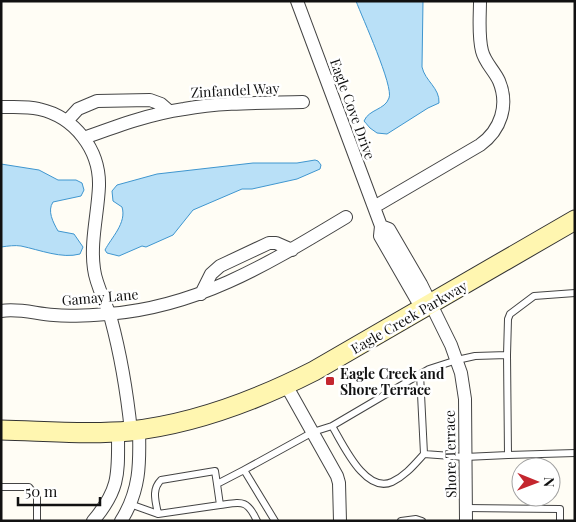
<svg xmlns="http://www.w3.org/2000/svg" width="576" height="522" viewBox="0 0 576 522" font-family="'Playfair Display',serif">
	<rect width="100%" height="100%" fill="#fffdf5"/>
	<path fill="#b9e0f7" stroke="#3f96cf" d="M356,1h67l-1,66c3,14 18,21 17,36l-11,5 -41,26 -10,-1 -7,-5 -6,-7c5,-12 21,-11 25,-23 5,-11 -27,-81 -33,-97z
		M315,160l3,1 3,4 -1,4 -23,10 -45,10h-10l-49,21 -20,25 -27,12 -4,-1 -23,10 -12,-3 -2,-3c6,-12 22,-27 17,-43l-9,-6 -1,-10 5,-6 40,-11 96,-11h44z
		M1,164l38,6 19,10h18l6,3 2,7 -3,6 -28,6c-6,9 0,20 5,29l16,3 9,13 -3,7c-18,5 -40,-4 -59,-8 -6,-1 -13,0 -20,1z"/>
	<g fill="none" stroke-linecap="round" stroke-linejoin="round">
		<g stroke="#444" stroke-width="8">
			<path id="lane" d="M507,355l1,-36 2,-5 24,-18 41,-3
				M332,426c11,18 33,68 60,56 13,-6 22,-17 32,-28
				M508,455l67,-2
				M217,484l3,21c22,-3 27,-6 37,16
				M1,487h28l8,10v24
				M130,504l28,10c-2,-12 -7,-24 3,-34l54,-9 2,13 27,-14
				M466,508l94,1v12
				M158,514l62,-9
				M275,521l-31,-51 69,-38 19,-6 97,-57 28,-9 18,-4 32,-1 1,100 -43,2 -41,-3 -4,-80
				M401,521l15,-2 6,2"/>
		</g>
		<g stroke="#444" stroke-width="14">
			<path id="street" d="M297,1l84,225 -1,10 42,73
				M1,107c13,0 26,-1 38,2 36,8 61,41 60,77 -1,27 -9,56 -5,83 2,17 12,33 17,50 10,37 16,74 20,112
				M67,121l11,-12 19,-8 53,-1 11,4 8,7
				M84,138c33,-12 65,-24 100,-29 39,-7 79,-6 119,-7
				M374,207l106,-62c21,-15 29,-40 19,-64 -5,-11 -14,-18 -17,-30 -4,-16 -2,-34 -2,-50
				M381,226l8,3 32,55 30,61 10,28 4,26 1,122
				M201,294l10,-20 9,-8 49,-23h7l16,7
				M1,311c19,-3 35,3 53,4 18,2 36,0 54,-1 91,-7 163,-52 238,-97
				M286,385l51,91 2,7 1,38
				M93,521c28,-33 25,-49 25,-89
				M121,521c19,-30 19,-57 18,-91"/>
		</g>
		<g stroke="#333" stroke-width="21">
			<path id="secondary" d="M1,430c43,1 87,5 129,1 64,-7 127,-31 184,-60l261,-151"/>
		</g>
		<use href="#lane" stroke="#fff" stroke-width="6"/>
		<use href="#street" stroke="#fff" stroke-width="12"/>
		<use href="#secondary" stroke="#fff6b0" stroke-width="19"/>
	</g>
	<rect fill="#c4262e" stroke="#fff" stroke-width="2" x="325" y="376" width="10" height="10" rx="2.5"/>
	<g text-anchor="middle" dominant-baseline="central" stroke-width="5" stroke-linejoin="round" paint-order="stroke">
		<g font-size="14" fill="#111" stroke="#fff">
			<text transform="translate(235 90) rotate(-3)">Zinfandel Way</text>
			<text transform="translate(353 109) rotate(70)">Eagle Cove Drive</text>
			<text transform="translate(100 297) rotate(-5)">Gamay Lane</text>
			<text transform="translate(409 317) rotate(-30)">Eagle Creek Parkway</text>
			<text transform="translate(450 454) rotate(-91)">Shore Terrace</text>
		</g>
		<g font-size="14" font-weight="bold" fill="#111" stroke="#fff" text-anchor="start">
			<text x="340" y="373">Eagle Creek and<tspan x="340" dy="16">Shore Terrace</tspan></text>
		</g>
	</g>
	<rect width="576" height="522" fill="none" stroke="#111111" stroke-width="5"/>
	<g transform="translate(536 482) rotate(91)"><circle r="24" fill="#ffffff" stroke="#a0a0a0"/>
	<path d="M0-4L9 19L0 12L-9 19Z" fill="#c4262e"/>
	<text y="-8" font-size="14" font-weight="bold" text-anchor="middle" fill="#111111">N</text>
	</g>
	<path d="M18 497v8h82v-8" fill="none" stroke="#111111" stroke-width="2.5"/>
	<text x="25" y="497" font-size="15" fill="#111111" stroke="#ffffff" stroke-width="4" paint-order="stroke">50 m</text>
</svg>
